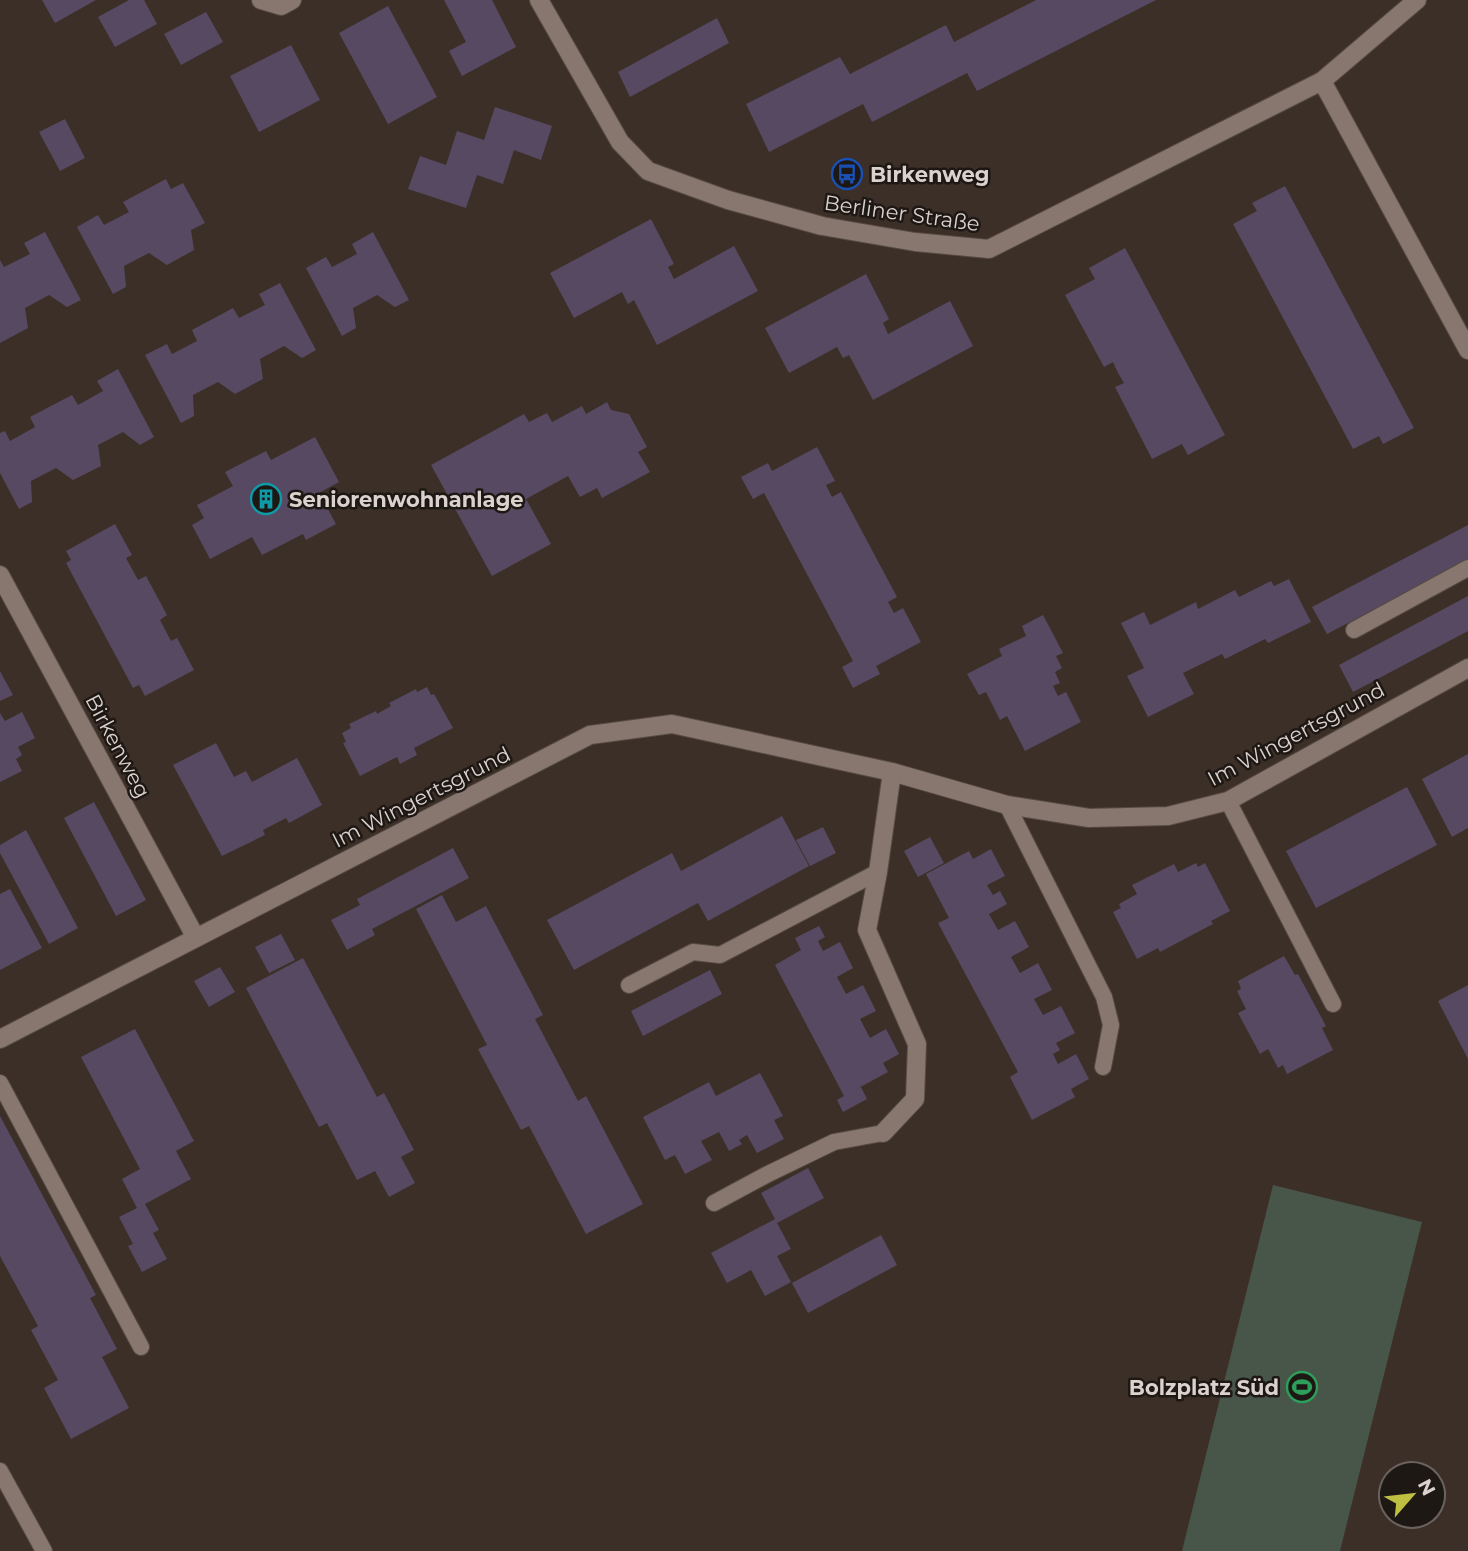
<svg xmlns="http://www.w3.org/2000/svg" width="1468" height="1551" viewBox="0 0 1468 1551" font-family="Montserrat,sans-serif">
	<rect width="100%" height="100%" fill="#3c2f27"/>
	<path fill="#475648" d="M1273,1185l149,37 -82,329h-158z"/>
	<path fill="#574962" d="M42,0h54l-41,23z
		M129,0h15l13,24 -42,23 -17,-30z
		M444,0h48l24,47 -54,29 -13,-25 17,-9z
		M1036,0h120l-179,91 -10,-18 -95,49 -9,-18 -94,48 -23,-48 94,-47 10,17 96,-49 8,17z
		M388,6l49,91 -49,27 -49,-91z
		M206,12l17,30 -42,23 -17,-31z
		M717,18l12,25 -99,54 -12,-25z
		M291,45l29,55 -61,32 -29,-56z
		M495,107l57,19 -11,34 -27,-10 -11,34 -26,-9 -11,33 -58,-19 12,-33 26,9 11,-34 27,9z
		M65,119l20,39 -25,13 -21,-39z
		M166,179l5,10 12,-6 22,40 -14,7 3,20 -27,15 -18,-12 -25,13 2,21 -13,7 -36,-67 21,-12 6,10 25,-13 -6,-10z
		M1285,186l129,242 -31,16 -4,-8 -26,13 -120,-225 24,-13 -5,-8z
		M651,219l23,45 -6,3 6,12 60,-33 24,45 -101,54 -23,-45 -6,4 -6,-12 -48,26 -24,-45z
		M45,232l36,68 -14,7 -18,-12 -24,13 3,20 -28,15v-83l4,7 26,-13 -6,-11z
		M373,232l36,68 -14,7 -18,-12 -11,6 -13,7 3,20 -14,8 -36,-68 20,-11 6,10 25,-13 -5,-10z
		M1125,248l100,187 -37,20 -6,-11 -30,15 -37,-72 9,-4 -6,-10 -5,-11 -9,5 -39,-72 30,-16 -6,-11z
		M866,274l23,45 -6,4 5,11 62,-33 23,45 -100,54 -24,-45 -6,3 -6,-11 -48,26 -24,-45z
		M280,283l36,67 -14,8 -18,-12 -24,13 3,20 -28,15 -17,-12 -25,13 1,21 -13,7 -36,-68 22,-11 5,10 25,-13 -5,-11 41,-22 6,10 26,-13 -6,-11z
		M118,369l36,68 -14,8 -17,-13 -25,13 3,21 -28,14 -17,-12 -25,13 1,21 -13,7 -19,-36v-40l5,-2 5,10 25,-14 -5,-10 42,-22 6,10 25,-14 -6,-10z
		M607,402l4,8 18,4 18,33 -9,5 12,20 -48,26 -5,-10 -17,9 -12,-21 -42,23 25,45 -59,32 -61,-111 93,-51 5,8 18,-9 5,9 30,-16 4,8z
		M315,437l24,45 -20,11 17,31 -30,16 -3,-6 -41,21 -10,-18 -42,22 -18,-34 12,-7 -7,-13 36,-19 -8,-14 41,-21 5,9z
		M817,447l18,34 -9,4 6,12 9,-5 56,105 -9,5 6,11 9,-5 18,34 -45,24 4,8 -27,14 -11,-21 11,-6 -89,-168 -11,6 -12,-22 27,-14 4,8z
		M115,524l17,31 -6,3 12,22 8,-4 21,39 -7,5 11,21 6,-3 17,32 -49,26 -6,-11 -6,3 -67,-125 5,-3 -5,-9z
		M1468,525v35l-141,74 -15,-27z
		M1289,579l22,43 -43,21 -3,-4 -40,20 -3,-5 -39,19 11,21 -46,23 -21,-41 17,-8 -23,-45 23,-11 6,13 46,-23 2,7 37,-19 4,7 32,-16 3,5z
		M1468,596v35l-115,61 -14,-27z
		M1043,615l20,38 -7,3 6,12 -7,4 5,11 -7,3 5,10 8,-4 15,30 -56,29 -18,-35 -7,4 -14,-28 -7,3 -12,-21 35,-18 -3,-7 27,-13 -4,-10z
		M0,671l13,24 -13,6z
		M427,687l4,8 3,-1 19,34 -39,20 3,7 -17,9 -3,-7 -37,19 -17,-33 3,-1 -4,-9 9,-5 -2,-4 27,-13 1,3 14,-8 -2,-3 27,-14 1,3z
		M22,712l13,26 -17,9 4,8 -6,4 6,12 -22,11v-69l5,8z
		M216,743l18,34 12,-6 6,11 45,-24 25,47 -33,18 -3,-5 -23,12 2,5 -43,21 -49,-91z
		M1468,754v74l-16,9 -30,-58z
		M1407,787l30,58 -121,63 -30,-57z
		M94,802l52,98 -30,16 -52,-98z
		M782,816l27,50 -101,55 -10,-18 -124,67 -27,-50 125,-67 9,18z
		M823,827l13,26 -26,13 -14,-26z
		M26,830l52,98 -29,16 -49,-91v-8z
		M930,837l14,26 -26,14 -14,-26z
		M453,848l16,30 -97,51 3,6 -28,15 -16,-30 29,-15 -3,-6z
		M991,849l14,27 -18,9 6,10 7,-4 7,13 -18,10 9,16 17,-9 14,26 -18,10 9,16 18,-10 14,27 -18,9 9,16 18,-9 14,27 -19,10 4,7 -7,4 5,10 18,-10 13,25 -18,10 4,8 -43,23 -22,-43 8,-5 -80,-149 11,-5 -23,-44 43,-23 4,8z
		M1196,863l2,4 7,-4 25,48 -19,10 2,3 -53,28 -2,-4 -21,11 -24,-47 8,-4 -2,-4 18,-10 -5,-9 42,-21 4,8z
		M10,889l32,59 -42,22v-76z
		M442,895l14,27 30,-16 57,109 -8,4 43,82 8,-5 57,108 -57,30 -57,-108 -8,4 -43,-81 9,-4 -71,-136z
		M819,926l6,11 -7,4 5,10 17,-9 13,26 -16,9 9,17 17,-9 13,26 -16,8 10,19 16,-9 13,25 -16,9 5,9 -35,19 8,-4 6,12 -24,13 -6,-12 7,-4 -69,-131 26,-15 -6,-12z
		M281,934l14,26 -26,13 -14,-26z
		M1284,956l11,19 3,-1 28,52 -4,2 11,22 -46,24 -4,-9 -5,3 -10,-19 -8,5 -22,-41 8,-4 -9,-18 4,-2 -3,-8z
		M303,958l74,139 7,-4 30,57 -13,7 14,26 -26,14 -14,-26 -18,9 -30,-57 -8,4 -73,-139z
		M220,967l15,25 -26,15 -15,-26z
		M710,970l12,24 -79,42 -12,-25z
		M1468,985v74l-30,-58z
		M135,1029l59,112 -18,10 15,28 -46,25 14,26 -6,3 14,26 -25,13 -14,-26 5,-2 -14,-27 18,-9 -15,-29 18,-10 -59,-112z
		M760,1073l23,43 -9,4 10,19 -27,14 -10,-18 -8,5 3,4 -13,7 -10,-19 -18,9 11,19 -27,14 -10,-19 -10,5 -22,-43 66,-35 7,14z
		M0,1116l96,179 -6,3 27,51 -15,8 27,51 -58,31 -27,-51 14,-8 -27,-50 7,-4 -38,-70z
		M808,1168l16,30 -47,25 14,26 -14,7 14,26 -26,14 -14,-26 -24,13 -16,-30 64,-34 -14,-26z
		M881,1235l16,30 -89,48 -16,-30z"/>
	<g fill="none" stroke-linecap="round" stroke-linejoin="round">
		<g stroke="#574b44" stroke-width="18">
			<path id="lane" d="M1354,630l114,-62
				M1228,801l105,203
				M1007,805l97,192 7,28 -8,42
				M629,985l64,-33 27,3 158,-83
				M0,1083l141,264
				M714,1203l54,-29 66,-32 49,-9
				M0,1471l44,80"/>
		</g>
		<g stroke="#574b44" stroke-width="20">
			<path id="street" d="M261,0l20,6 11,-6
				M539,0l81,142 28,29 80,29 94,26 93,16 74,7 333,-168 95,-81
				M1322,81l146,269
				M0,575l196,363
				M0,1039l590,-304 82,-11 220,48 115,33 82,13 79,-2 60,-15 240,-133
				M883,1133l32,-34 2,-55 -50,-114 11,-58 14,-100"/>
		</g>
		<use href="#lane" stroke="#88776e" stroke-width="16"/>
		<use href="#street" stroke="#88776e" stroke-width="18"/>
	</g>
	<defs>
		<g id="bus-ring" transform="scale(1.575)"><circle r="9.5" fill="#1e1815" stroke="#1a4fb4" stroke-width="1.5"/><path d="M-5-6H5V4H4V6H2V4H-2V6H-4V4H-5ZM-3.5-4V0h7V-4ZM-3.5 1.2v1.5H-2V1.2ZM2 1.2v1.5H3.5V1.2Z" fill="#1a4fb4"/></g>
		<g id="building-ring" transform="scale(1.575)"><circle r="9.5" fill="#1e1815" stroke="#0f9aa8" stroke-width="1.5"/><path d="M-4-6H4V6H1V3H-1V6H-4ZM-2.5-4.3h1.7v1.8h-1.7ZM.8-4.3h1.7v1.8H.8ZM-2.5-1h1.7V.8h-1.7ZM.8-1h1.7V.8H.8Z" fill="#0f9aa8"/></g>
		<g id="stadium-ring" transform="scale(1.575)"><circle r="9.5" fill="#1e1815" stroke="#2e9e5b" stroke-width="1.5"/><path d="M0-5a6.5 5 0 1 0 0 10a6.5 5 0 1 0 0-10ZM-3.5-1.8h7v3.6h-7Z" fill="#2e9e5b"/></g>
	</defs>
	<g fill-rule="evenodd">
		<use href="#bus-ring" x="847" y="174"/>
		<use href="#building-ring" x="266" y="499"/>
		<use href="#stadium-ring" x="1302" y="1387"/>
	</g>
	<g text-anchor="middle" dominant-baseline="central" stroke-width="5" stroke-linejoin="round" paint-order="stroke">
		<g font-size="21" font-weight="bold" fill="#dbd2cd" stroke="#1e1815" text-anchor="start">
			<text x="870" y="174">Birkenweg</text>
			<text x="289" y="499">Seniorenwohnanlage</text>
			<text x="1279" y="1387" text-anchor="end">Bolzplatz Süd</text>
		</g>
		<g font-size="21" fill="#dbd2cd" stroke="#1e1815">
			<text transform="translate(902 213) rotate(8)">Berliner Straße</text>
			<text transform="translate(1296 734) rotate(-28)">Im Wingertsgrund</text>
			<text transform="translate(118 746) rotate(62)">Birkenweg</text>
			<text transform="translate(421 797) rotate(-27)">Im Wingertsgrund</text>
		</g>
	</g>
	<g transform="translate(1412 1495) rotate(62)"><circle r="33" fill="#1e1815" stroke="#6a625f" stroke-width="2"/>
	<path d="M0-5L12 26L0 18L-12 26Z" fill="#bebf42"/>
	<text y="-10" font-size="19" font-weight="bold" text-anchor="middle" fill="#dbd2cd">N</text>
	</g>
</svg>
